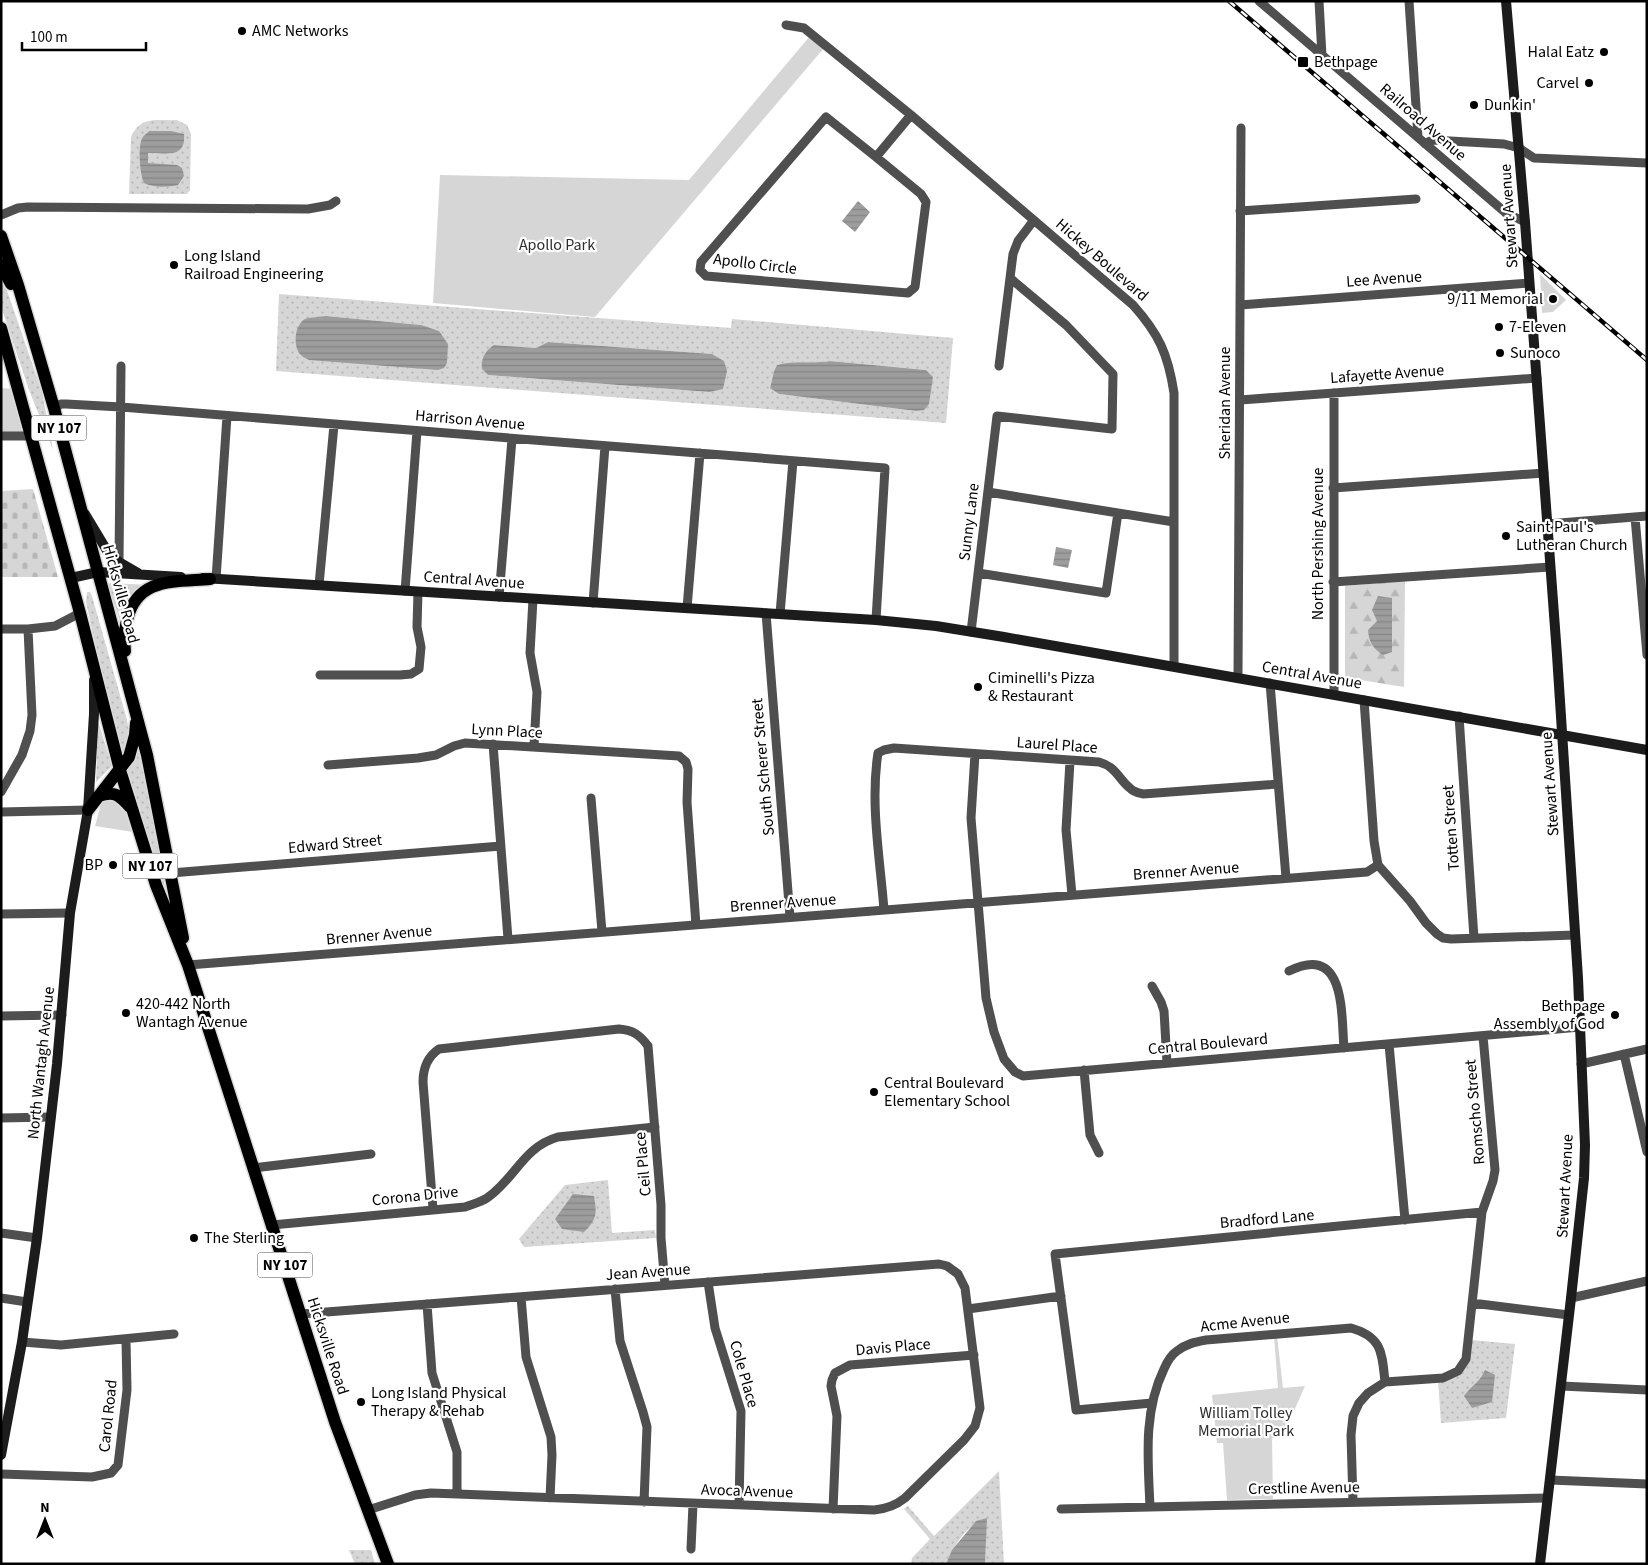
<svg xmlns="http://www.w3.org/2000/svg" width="1648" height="1565" viewBox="0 0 1648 1565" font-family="'Source Sans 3',sans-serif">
	<defs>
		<pattern id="grass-dots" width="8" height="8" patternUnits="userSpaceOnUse" patternTransform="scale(1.25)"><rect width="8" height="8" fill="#d6d6d6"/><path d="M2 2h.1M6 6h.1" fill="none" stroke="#b6b6b6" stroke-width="1.8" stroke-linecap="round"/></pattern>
		<pattern id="forest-firs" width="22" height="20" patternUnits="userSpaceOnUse" patternTransform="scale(1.25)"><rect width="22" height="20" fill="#d6d6d6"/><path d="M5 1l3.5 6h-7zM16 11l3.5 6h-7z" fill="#b6b6b6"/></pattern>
		<pattern id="cemetery-stones" width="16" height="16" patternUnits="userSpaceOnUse" patternTransform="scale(1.25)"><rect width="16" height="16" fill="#d6d6d6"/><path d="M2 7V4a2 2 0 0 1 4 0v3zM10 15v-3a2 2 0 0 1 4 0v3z" fill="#b6b6b6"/></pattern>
		<pattern id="water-rules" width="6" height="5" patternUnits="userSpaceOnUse" patternTransform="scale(1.25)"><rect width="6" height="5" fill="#9d9d9d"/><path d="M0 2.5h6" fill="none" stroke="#858585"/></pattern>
	</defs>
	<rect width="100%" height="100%" fill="#fff"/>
	<path fill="url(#grass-dots)" fill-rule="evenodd" d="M177,120l10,5 4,9 -1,56 -3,4h-58l2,-57c10,-22 26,-16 46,-17z
		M1,273l41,119 11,58 -24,-60 -28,-84z
		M279,294l452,34 1,-9 221,19 -7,85 -670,-52zM326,316l95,9 -115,-6zM548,342l164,12 12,7 -15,31 -221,-17 -6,-6 12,-24 42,3zM830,361l96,9 7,8 -17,33 -137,-17 -9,-7 4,-16 3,-6c15,-5 36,-1 53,-4z
		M107,583l45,2 -25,19 -7,17z
		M87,592h3l2,4 35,124c2,10 2,24 -5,33l-12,-42 -24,-109z
		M98,721l14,45 -16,16z
		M139,750l4,7 20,103 2,34 -39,-123z
		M608,1180l4,53 43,-3 1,8 -132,9 -5,-8 46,-54z
		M1471,1340l44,4 -9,74 -65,5 -3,-43 13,-1z
		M999,1471l5,93h-19l1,-45c-19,4 -32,27 -40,45h-35l1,-6 18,-19 -26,-30 4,-3 26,30z
		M349,1550h22l4,14h-20z"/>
	<path fill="url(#forest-firs)" d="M1405,581l-1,106 -56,-9 -3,-2v-90z"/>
	<path fill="url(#cemetery-stones)" d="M33,489l25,88h-57v-86z"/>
	<path fill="#d6d6d6" d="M810,36l14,12 -229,269 -162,-14 7,-128 249,5z
		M1540,274l26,26 -13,12 -11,1z
		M1,388l15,1 13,44h-28z
		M108,795l17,12 8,25 -38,-6 7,-26z
		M1274,1336h3l6,52 22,-2 -23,52h-10l1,61 -46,1 -4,-57h-6l-5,-48 66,-7z"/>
	<path fill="url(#water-rules)" d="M149,131h22l13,3c2,26 -19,18 -36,19v10l29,2 5,3 2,8 -6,9c-10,2 -24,3 -34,-2 -4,-8 -7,-38 -1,-46 0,-1 6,-5 6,-6z
		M858,201l12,11 -15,20 -13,-11z
		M326,316l95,9 18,6 9,13 -1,19 -3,5 -6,2 -129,-10c-4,-2 -8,-4 -10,-7 -6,-10 -4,-28 6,-34 6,-2 15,-2 21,-3z
		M548,342l164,12 12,7 3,10 -4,18 -14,3 -221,-17 -6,-6c-1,-11 3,-18 12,-24l42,3z
		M830,361l96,9 7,7 -4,27 -5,6 -8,1 -137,-17 -9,-6 4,-17 3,-6c16,-5 36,-1 53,-4z
		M1056,547l16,3 -4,18 -15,-3z
		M1378,596l14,2v54l-9,3c-10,-7 -14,-12 -15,-25l9,-9 -5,-11z
		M573,1194l21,2c3,18 3,23 -10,36l-22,-3 -7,-10z
		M1485,1370l10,5 -3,27 -20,6 -8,-12c7,-10 17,-15 21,-26z
		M987,1518l-2,46h-39l6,-14 24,-29z"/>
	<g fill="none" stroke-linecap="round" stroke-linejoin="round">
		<g stroke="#dbdbdb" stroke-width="15">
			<path id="primary" d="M1,236l17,49 36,123 93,347 36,183
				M1,265l10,19
				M1,328l79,285 40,157 36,115 32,80 147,457 53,142
				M125,651c-1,-10 -1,-20 2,-31 10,-43 47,-38 83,-41
				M99,796c16,-6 21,0 31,11
				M88,810l41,-53 6,-22 1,-12"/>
		</g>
		<path stroke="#4f4f4f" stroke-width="9" d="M1259,1l247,212 19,9
			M1319,1l3,55
			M1409,1l9,136
			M786,25l18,3 107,87 222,190c26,29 35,49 41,88v273
			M1425,144l7,-4 72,4 15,4 15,10 113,5
			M876,157l45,37 5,8 -11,85 -7,6 -202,-17 -6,-6 1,-8 125,-145 50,40 35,-42
			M1240,211l176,-12
			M1,215l17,-7 10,-1 280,2 22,-4 6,-4
			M1240,305l289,-22
			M999,366l14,-112 5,-13 16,-21
			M1240,400l297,-22
			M54,408l7,-4h5l55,3 764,61 -9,152
			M1,436h31
			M1333,488l211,-15
			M988,492l186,30
			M1635,517l12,138
			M1547,524l100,-8
			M119,562l2,-196
			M978,573l128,20 12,-80
			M216,579l11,-163
			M1333,582l217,-15
			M319,585l15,-160
			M405,591l12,-160
			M499,597l13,-158
			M533,599l-3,54 7,39 -3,54
			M593,603l12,-157
			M687,608l13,-155
			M766,613l24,304
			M780,614l13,-153
			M1,629h27l27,-3 25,-13
			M971,632l26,-216 115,13 1,-55 -47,-49 -56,-47
			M320,675h80l11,-1 8,-5 2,-22 -4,-20 1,-35
			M1238,677l3,-549
			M1270,683l16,195
			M1334,694v-301
			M1364,700l10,141 4,24 32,36 16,22 11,11 6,4 8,1 124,-4
			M1459,716l15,222
			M493,744l15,195
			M975,754l-4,64 15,180 8,34 10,27 11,13 8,4 557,-49
			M1070,761l-4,69 6,65
			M328,765l90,-7 18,-3 18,-9 11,-3 214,13 7,6 2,7 -1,33 9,123
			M1,792l21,-37 8,-24 2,-16 -4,-86
			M591,798l11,134
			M1,812l87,-2
			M171,873l330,-27
			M884,910c-4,-52 -14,-106 -6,-157l6,-3 10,-2 205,14c18,5 19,17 32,27 3,3 8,4 12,5l135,-10
			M1,914l69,-1
			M188,965l1179,-93 11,-7
			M1289,971c57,-28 52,42 55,77
			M1152,986l9,16 3,9 3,52
			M1,1016l61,-1
			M1389,1044l16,176
			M1624,1054l23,98
			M1581,1064l66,-15
			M1084,1070l6,65 9,18
			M1,1118l50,-1
			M253,1168l118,-14
			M433,1209l-10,-127c0,-14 4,-25 16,-33l180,-20c14,1 21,6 29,17l13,159v33l4,47
			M272,1225l193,-18c8,-3 16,-5 22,-9 28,-19 36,-51 71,-61l97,-10
			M1,1233l36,5
			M708,1282l7,46 26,83 -2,94
			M615,1289l5,52 23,71 4,15 -3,75
			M521,1297l5,60 25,80 1,18 -2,43
			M1,1298l26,4
			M1571,1298l76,-17
			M1472,1303l97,12
			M427,1304l5,69 25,79v42
			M968,1309l93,-13
			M301,1314l638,-50 8,2 11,8 7,14 15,120 -5,18 -11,14 -59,58c-10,8 -19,11 -31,12l-443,-17 -16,2 -47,15
			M22,1342l39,3 113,-11
			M1561,1386l86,4
			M1152,1403l-76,7 -21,-156 427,-42
			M1,1474l91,3 19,-4 7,-8 9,-75 -1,-50
			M1550,1480l97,4
			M1353,1502l-2,-67 2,-19 6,-13 9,-10 17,-11 58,-4 15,-7 8,-12 16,-147 11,-31 2,-11 -12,-134
			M1150,1507c-2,-47 -7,-95 14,-138 3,-7 7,-14 13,-18 9,-7 18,-9 29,-11l145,-12c32,9 31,26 34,54
			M833,1509l4,-93 -6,-30 1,-6 3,-7 15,-8 124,-10
			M1061,1509l486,-11
			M691,1549l2,-45"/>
		<path stroke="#1c1c1c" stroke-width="10" d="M1506,1l19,221 32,433 21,323 7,167 -1,33 -13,120 -31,266
			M85,514l24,40 10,8 19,11
			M71,578l27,-6 83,5
			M203,578l673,42 60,6 68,11 643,113
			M1,1455l21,-113 15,-104 20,-174 13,-151 18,-103 6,-96v-34"/>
		<use href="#primary" stroke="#000" stroke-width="12"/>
		<g stroke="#000" stroke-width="4.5">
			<path id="rail" d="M1229,1l418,359"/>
		</g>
		<use href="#rail" stroke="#fff" stroke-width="2.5" stroke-dasharray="8" stroke-linecap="butt"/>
	</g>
	<g fill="#000" stroke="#fff" stroke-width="2">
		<circle cx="242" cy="31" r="5"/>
		<circle cx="1604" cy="52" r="5"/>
		<rect x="1297" y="56" width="12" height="12" rx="2.5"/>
		<circle cx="1589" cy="83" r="5"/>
		<circle cx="1474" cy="105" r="5"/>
		<circle cx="174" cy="265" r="5"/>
		<circle cx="1553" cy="299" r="5"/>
		<circle cx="1499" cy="327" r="5"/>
		<circle cx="1500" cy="353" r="5"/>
		<circle cx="1506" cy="536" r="5"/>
		<circle cx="978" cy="687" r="5"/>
		<circle cx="113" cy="865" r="5"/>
		<circle cx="126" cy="1013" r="5"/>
		<circle cx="1615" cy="1015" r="5"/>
		<circle cx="874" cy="1092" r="5"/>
		<circle cx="194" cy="1238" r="5"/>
		<circle cx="361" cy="1402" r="5"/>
	</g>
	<g text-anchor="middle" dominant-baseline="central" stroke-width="4.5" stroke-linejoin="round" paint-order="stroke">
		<g fill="#fff" stroke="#4c4c4c" stroke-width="1">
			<rect x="31.5" y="415.5" width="55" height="25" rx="4"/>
			<rect x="122.5" y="853.5" width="55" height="25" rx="4"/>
			<rect x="257.5" y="1252.5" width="55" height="25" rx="4"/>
		</g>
		<g font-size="15" font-weight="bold" fill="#000">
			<text x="59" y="428">NY 107</text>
			<text x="150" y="866">NY 107</text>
			<text x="285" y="1265">NY 107</text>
		</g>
		<g font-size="16" fill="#000" stroke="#fff" text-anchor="start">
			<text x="252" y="31">AMC Networks</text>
			<text x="1594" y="52" text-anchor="end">Halal Eatz</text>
			<text x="1314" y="62">Bethpage</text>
			<text x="1579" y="83" text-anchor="end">Carvel</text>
			<text x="1484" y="105">Dunkin'</text>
			<text x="184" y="256">Long Island<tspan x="184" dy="18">Railroad Engineering</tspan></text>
			<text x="1543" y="299" text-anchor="end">9/11 Memorial</text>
			<text x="1509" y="327">7-Eleven</text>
			<text x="1510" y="353">Sunoco</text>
			<text x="1516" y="527">Saint Paul's<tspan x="1516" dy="18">Lutheran Church</tspan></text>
			<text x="988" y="678">Ciminelli's Pizza<tspan x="988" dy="18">&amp; Restaurant</tspan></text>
			<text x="103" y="865" text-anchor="end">BP</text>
			<text x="136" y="1004">420-442 North<tspan x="136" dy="18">Wantagh Avenue</tspan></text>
			<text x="1605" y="1006" text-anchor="end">Bethpage<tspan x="1605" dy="18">Assembly of God</tspan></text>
			<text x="884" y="1083">Central Boulevard<tspan x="884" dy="18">Elementary School</tspan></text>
			<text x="204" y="1238">The Sterling</text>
			<text x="371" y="1393">Long Island Physical<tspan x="371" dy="18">Therapy &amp; Rehab</tspan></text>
		</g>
		<g font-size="16" fill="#000" stroke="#fff">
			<text transform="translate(1423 122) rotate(41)">Railroad Avenue</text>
			<text transform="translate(1509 216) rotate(-94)">Stewart Avenue</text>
			<text transform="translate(1102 260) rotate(41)">Hickey Boulevard</text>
			<text transform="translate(755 264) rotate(7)">Apollo Circle</text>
			<text transform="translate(1384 279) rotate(-4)">Lee Avenue</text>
			<text transform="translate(1387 374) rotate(-4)">Lafayette Avenue</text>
			<text transform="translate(1225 403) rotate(-90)">Sheridan Avenue</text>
			<text transform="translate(470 420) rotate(5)">Harrison Avenue</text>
			<text transform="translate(969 522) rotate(-83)">Sunny Lane</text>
			<text transform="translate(1318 544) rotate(-90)">North Pershing Avenue</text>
			<text transform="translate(474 580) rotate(4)">Central Avenue</text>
			<text transform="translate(121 594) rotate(75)">Hicksville Road</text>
			<text transform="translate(1312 675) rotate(10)">Central Avenue</text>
			<text transform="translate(507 731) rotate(3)">Lynn Place</text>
			<text transform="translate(1057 745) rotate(4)">Laurel Place</text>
			<text transform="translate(763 767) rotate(-95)">South Scherer Street</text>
			<text transform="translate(1550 784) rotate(-94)">Stewart Avenue</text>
			<text transform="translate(1451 828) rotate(-94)">Totten Street</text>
			<text transform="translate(335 844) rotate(-5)">Edward Street</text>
			<text transform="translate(1186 871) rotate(-4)">Brenner Avenue</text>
			<text transform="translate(783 903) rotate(-4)">Brenner Avenue</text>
			<text transform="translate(379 935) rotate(-5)">Brenner Avenue</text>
			<text transform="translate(1208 1044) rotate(-5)">Central Boulevard</text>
			<text transform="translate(41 1063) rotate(-84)">North Wantagh Avenue</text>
			<text transform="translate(1475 1112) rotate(-95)">Romscho Street</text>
			<text transform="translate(643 1164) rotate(-95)">Ceil Place</text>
			<text transform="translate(1565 1186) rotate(-87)">Stewart Avenue</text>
			<text transform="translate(415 1196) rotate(-6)">Corona Drive</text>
			<text transform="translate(1267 1219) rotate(-5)">Bradford Lane</text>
			<text transform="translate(648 1272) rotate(-4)">Jean Avenue</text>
			<text transform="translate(1245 1322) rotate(-6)">Acme Avenue</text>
			<text transform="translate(328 1346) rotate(72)">Hicksville Road</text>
			<text transform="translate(893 1347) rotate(-5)">Davis Place</text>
			<text transform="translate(744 1374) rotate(74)">Cole Place</text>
			<text transform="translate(108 1416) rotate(-84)">Carol Road</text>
			<text transform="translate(1304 1488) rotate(-1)">Crestline Avenue</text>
			<text transform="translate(747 1491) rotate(2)">Avoca Avenue</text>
		</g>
		<g font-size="16" fill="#2d2d2d" stroke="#fff">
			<text x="557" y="245">Apollo Park</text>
			<text x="1246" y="1413">William Tolley<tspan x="1246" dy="18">Memorial Park</tspan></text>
		</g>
	</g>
	<rect width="1648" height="1565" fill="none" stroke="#000000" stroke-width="5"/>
	<g transform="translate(45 1520)" stroke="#ffffff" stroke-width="4" paint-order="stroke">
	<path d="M0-4L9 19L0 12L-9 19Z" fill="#000000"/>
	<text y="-8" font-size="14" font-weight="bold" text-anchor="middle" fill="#000000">N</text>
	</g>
	<path d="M22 42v8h124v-8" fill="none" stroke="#000000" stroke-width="2.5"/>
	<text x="30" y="42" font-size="15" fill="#000000" stroke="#ffffff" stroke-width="4" paint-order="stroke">100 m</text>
</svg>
